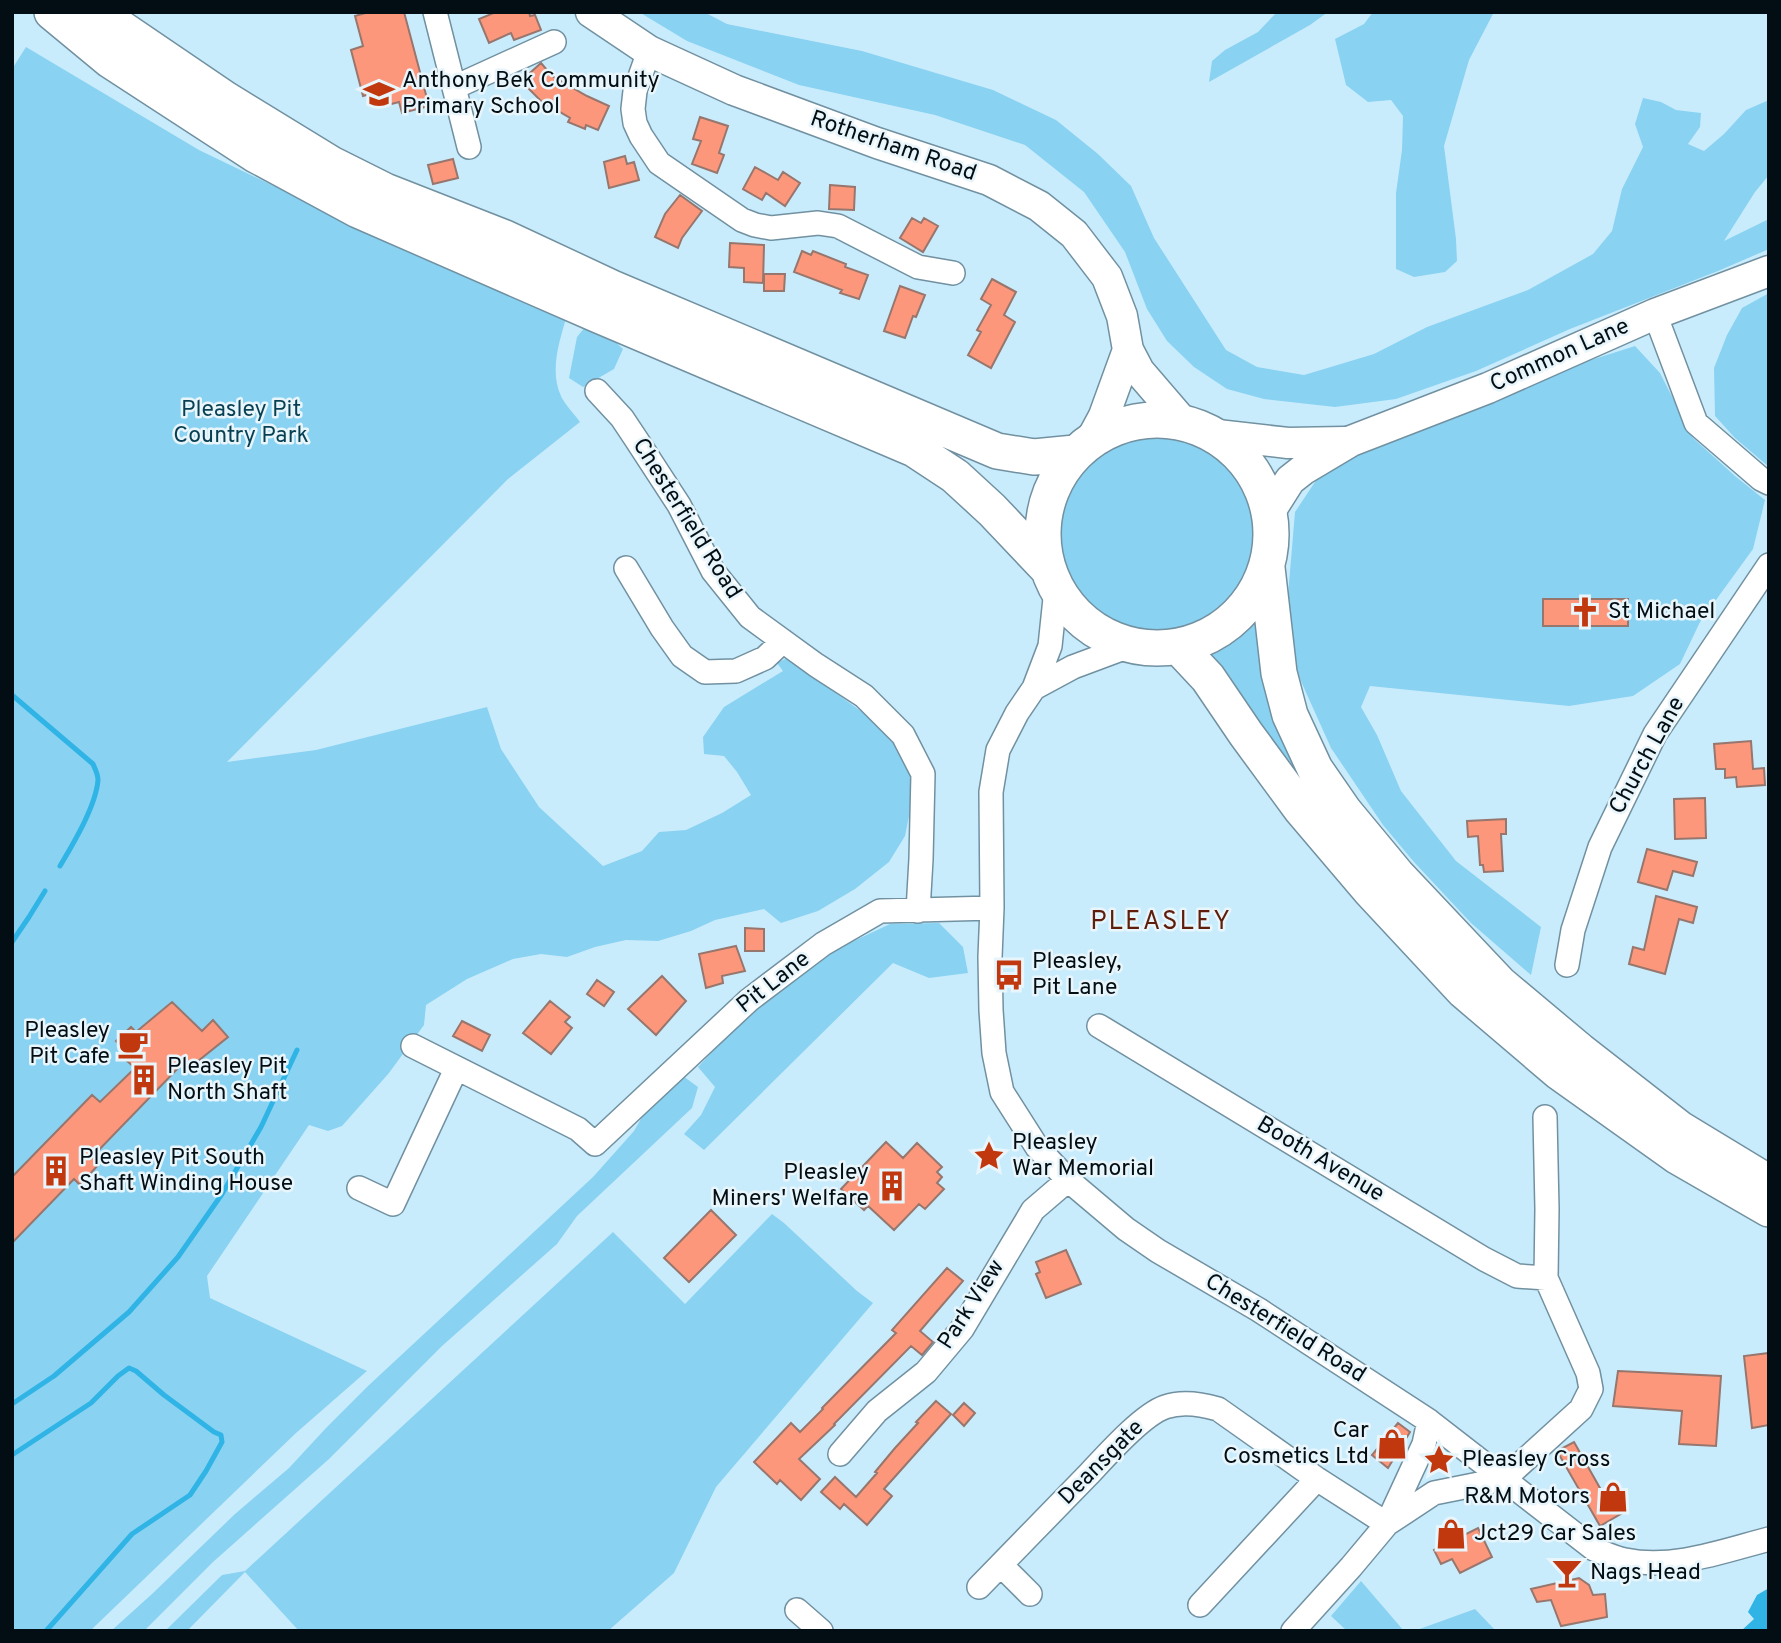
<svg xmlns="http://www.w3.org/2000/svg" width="1781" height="1643" viewBox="0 0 1781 1643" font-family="Overpass,sans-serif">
	<rect width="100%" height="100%" fill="#c9ecfd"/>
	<path fill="#8ad2f2" d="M639,12h65l23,12 135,27 131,39 63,30 42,34 33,32 23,52 72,112 31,17 47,8 70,-21 53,-27 101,-37 65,-36 19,-23 10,-42 21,-42 -8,-23 8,-26 18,4 15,8 25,3 -1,14 -12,17 16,7 20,-17 22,-24 23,-10v75l-14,17 -31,49 45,-22v30l-51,22 -148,58 -94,42 -80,28 -61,8 -71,-8 -37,-10 -33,-22 -27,-26 -20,-32 -22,-57 -41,-60 -59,-47 -90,-30 -136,-30 -112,-44z
		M1277,12h51l-18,13 -101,57 3,-21 13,-11 33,-18z
		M1373,12h121l-25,48 -25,86 12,93 1,22 -12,11 -31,5 -18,-8v-76l6,-43 1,-34 -12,-16 -23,2 -22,-17 -11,-46 29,-15z
		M26,47l173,103 158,76 210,89c-7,25 -18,55 -6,81 2,6 14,19 19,26l-72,57 -281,283 89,-12 171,-43 14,42 38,58 64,59 39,-15 17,-19 27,-2 36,-17 29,-18 -14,-23 -13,-16 -20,-2 -1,-17 21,-30 59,-36 -6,-8 10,-5 89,64 19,24 15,28 2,27 -7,35 -16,26 -34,27 -37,22 -37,12 -17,-14 -49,11 -24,11 -33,10 -32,-1 -31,7 -28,10 -26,-3 -28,5 -46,20 -41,26 -2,20 -35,48 -47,53 -14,5 -19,-6 -102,151 3,22 157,73 -71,62 -206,198h-78v-1562z
		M1769,293v174l-34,-29 -20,-22 -1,-48 13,-33 15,-27z
		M585,327l23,8 15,14 -9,20 -31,18 -14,-9 8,-41z
		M1635,346l25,27 33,65 42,38 30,24 -12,49 -53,73 -20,42 -47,32 -64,10 -199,-20 -9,21 16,28 24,56 55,70 85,66 -10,48 -60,-52 -57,-61 -31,-37 -52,-77 -40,-89 -3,-64 7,-83 28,-42 68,-32 56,-20 144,-58z
		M1059 533a98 98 0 1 1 196 0a98 98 0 1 1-196 0Z
		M1262,614l43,165 -4,3 -45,-64 -26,-41 -20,-23c26,-11 33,-19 52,-40z
		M939,923l24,24 5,26 -39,5 -36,-15 -189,187 -20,-16 17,-19 14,-28 -17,-20 53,-57 73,-55 66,-31z
		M683,1076l15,11 -6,21 -115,108 -20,28 -115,102 -113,113 -116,103 -69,69h-33l41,-37 83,-80 54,-46 37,-40 42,-42 225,-209 41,-46 12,-21z
		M772,1214l12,9 73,68 16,12 -157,184 -42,86 -66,58h-309l-54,-59 -58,59h-22l57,-56 23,-4 368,-339 72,72z
		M1361,1581l43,50h-57l-16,-15z
		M1475,1609l21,22h-82z"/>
	<path fill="#2fb4e5" d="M1769,1588v43h-28l13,-12 -6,-7 9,-17z"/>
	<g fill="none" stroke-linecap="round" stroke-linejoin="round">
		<path stroke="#2fb4e5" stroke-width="5" d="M12,695l81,69c2,5 5,10 5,16 -2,26 -25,64 -38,86
			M12,942l17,-25 16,-26
			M12,1404l42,-28 75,-64 49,-55 44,-63 39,-67 36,-77
			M12,1455l79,-52 27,-27 11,-8 7,3 28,24 50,37 7,3 1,7 -16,29 -16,24 -58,39 -86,97"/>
	</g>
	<path fill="#fd977c" stroke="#97766d" stroke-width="2" d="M369,12h35l25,94 -27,7 -3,-11 -19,5 -3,-15 -14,4 -12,-46 12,-4 -8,-30z
		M496,12h33l1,4 5,-1 6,15 -27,10 -3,-7 -22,10 -10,-24z
		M541,63l11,13 35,20 22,10 -11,24 -12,-5 -1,4 -17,-7 2,-4 -29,-17 -20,-20z
		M700,117l28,9 -9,27 5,2 -7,18 -25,-9 9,-23 -8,-2z
		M625,156l2,8 7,-2 5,18 -30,8 -5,-26z
		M453,159l5,19 -25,6 -5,-19z
		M755,167l23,13 5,-8 17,11 -15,23 -19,-13 -4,7 -19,-11z
		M830,185l25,2 -1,23 -25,-1z
		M680,195l22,16 -20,27 -4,10 -23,-11 10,-23z
		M912,218l9,5 3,-5 14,8 -15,26 -23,-14z
		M730,243l34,2 -1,38 -19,-1v-14l-15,-1z
		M802,251l9,4 2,-4 33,13 -1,3 23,8 -9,24 -19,-6 2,-3 -48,-18z
		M764,274h21l-1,17h-20z
		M992,279l24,13 -12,23 11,7 -24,46 -23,-13 13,-23 -4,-2 14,-25 -10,-6z
		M900,286l25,9 -9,22 -3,-1 -8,22 -21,-7z
		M1543,599h85v27h-85z
		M1751,741l2,28 11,-1 1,17 -28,2 -1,-10 -11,1v-9h-9l-2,-25z
		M1705,798l1,40 -31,1 -1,-40z
		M1506,819v15h-5l2,37 -19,1 -1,-7h-3l-2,-29 -10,1 -1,-16z
		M1647,849l50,13 -4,14 -20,-5 -6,19 -29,-8z
		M1656,896l41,11 -4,16 -14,-4 -14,55 -36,-10 4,-17 11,3z
		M745,928l19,1v22h-19z
		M736,946l9,25 -23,5 1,7 -17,5 -7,-34z
		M662,976l24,25 -30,34 -28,-26z
		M597,980l17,12 -10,14 -17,-12z
		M550,1001l20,16 -5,5 7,6 -21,26 -28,-21z
		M172,1002l30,29 11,-11 15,17 -40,32 -5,-6 -91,94 7,7 -19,21 -6,-6 -62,64v-66l80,-82 8,7 35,-34 -17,-15 5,-5 -7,-7 15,-14 5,5z
		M462,1021l28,14 -8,16 -29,-15z
		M886,1142l17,16 14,-15 25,24 -5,5 5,5 -5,6 7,6 -19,20 -6,-5 -25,26 -26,-24 -4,4 -23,-21z
		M711,1210l25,25 -47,47 -25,-24z
		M1066,1250l15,34 -35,14 -10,-24 4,-2 -4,-10z
		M947,1268l16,13 -43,50 13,11 -11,13 -11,-9 -77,78 1,1 -36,34 21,20 -19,21 -21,-20 -3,4 -23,-22 37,-39 9,9 23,-23 -1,-1 74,-75 -4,-3z
		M1769,1353v72l-17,3 -8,-72z
		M1618,1371l103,5 -5,70 -37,-2 3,-33 -69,-5z
		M936,1401l15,13 -67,75 8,7 -25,29 -23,-21 -4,5 -19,-17 14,-15 21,20 21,-24 -2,-1 20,-24 23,-25 -2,-1z
		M964,1403l11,10 -11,13 -11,-11z
		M1398,1423l12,9 -22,36 -16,-13z
		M1574,1442l35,62 8,-5 7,13 -24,14 -43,-75z
		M1478,1528l14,29 -32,16 -8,-14 -11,5 -7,-14z
		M1579,1578l10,7 4,10 12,-1 2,23 -46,9 -10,-26 -14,2 -6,-13z"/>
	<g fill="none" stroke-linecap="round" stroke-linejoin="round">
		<g stroke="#7191a1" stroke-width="26">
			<path id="minor" d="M435,12l34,135
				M649,51l-14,40 -2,18 2,14 6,13 18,27 83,57 13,5 16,3 47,-5 20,3 80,41 35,6
				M455,87l99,-45
				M1655,314l41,109 65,56 8,4
				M597,391l25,27 14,21 43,66 34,66 37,46 66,48 48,31 39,39 20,39 -2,85 -3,52
				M626,568l36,60 20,28 23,16 31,-1 29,-13 18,-17
				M1056,589l-6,57 -16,42 -17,25 -19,37 -7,42 1,116 -2,49 1,53 3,43 8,39 35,55 31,33 58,49 32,22 101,59 170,111 165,128c10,4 20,9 31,11 48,10 98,-9 144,-21
				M1034,688l39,-21 59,-22
				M1567,965l6,-35 27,-83 55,-113 114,-169
				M1099,1026l385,233 33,17 29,2
				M413,1046l165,83 17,15 154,-144 74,-56 57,-33 112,-3
				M359,1188l34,16 63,-135
				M840,1454l37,-43 49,-39 36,-43 71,-119 35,-30
				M1001,1565l29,29
				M979,1587c36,-37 73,-75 109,-112 18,-19 54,-60 77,-68 17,-6 36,-3 53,2l99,70 70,45 47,-31 70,-14 77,-70 10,-20 -3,-16 -42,-95 1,-69 -2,-92
				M1200,1605l117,-126
				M797,1610l24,21
				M1293,1631l58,-64 36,-43 37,-80 5,-23"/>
		</g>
		<g stroke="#7191a1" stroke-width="33">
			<path id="major" d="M591,12l58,39 85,39 143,53 112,37 50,26 35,28 33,43 15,39 6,34 11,21 43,50
				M1217,435l71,8 57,-1
				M1090,442l14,-26 24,-66
				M1269,513l21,-33 14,-11 47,-28 137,-53 167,-74 114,-43"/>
		</g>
		<g stroke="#7191a1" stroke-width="38">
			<path id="highway" d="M52,12l58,48 146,95 102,55 238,104 318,135 41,27 37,34 55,58
				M97,12l128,87 106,65 54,27 120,47 107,50 385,163 37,6 41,-4
				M1043 534a114 114 0 1 1 228 0a114 114 0 1 1-228 0Z
				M1267,568l12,105 11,42 25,54 29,42 53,64 103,109 80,67 100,78 89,54
				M1179,647l29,31 38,56 55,75 68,80 95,102 95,81 118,84 92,53"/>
		</g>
		<use href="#minor" stroke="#fff" stroke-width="23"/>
		<use href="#major" stroke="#fff" stroke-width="30"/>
		<use href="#highway" stroke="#fff" stroke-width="35"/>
	</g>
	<defs>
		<g id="school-bare" transform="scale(2.415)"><path d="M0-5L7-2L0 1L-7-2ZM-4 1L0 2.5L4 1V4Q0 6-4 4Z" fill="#c1380f" stroke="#e8f6fc" stroke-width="2.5" paint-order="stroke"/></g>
		<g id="church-bare" transform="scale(2.415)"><path d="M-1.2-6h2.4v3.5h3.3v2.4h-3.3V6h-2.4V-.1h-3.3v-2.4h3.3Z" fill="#c1380f" stroke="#e8f6fc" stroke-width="2.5" paint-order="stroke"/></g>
		<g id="bus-bare" transform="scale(2.415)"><path d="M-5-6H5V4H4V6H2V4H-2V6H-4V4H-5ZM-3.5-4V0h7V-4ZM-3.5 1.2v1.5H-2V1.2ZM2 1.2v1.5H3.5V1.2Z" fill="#c1380f" stroke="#e8f6fc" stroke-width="2.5" paint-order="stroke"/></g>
		<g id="cafe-bare" transform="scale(2.415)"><path d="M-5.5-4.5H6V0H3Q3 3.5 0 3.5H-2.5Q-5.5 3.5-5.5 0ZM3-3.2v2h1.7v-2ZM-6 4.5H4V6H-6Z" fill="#c1380f" stroke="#e8f6fc" stroke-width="2.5" paint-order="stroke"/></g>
		<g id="building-bare" transform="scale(2.415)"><path d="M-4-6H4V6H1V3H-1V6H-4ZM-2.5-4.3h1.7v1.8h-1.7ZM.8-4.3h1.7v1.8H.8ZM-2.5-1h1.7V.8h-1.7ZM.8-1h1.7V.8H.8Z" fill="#c1380f" stroke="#e8f6fc" stroke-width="2.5" paint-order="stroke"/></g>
		<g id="sight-bare" transform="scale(2.415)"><path d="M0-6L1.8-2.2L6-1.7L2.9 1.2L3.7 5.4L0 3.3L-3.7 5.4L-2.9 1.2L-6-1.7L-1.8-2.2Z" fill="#c1380f" stroke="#e8f6fc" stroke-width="2.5" paint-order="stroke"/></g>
		<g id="shop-bare" transform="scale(2.415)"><path d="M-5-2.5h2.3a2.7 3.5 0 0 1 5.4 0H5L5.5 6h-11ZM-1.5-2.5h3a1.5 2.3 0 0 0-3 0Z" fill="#c1380f" stroke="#e8f6fc" stroke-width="2.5" paint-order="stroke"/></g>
		<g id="bar-bare" transform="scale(2.415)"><path d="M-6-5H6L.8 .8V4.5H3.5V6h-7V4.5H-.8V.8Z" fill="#c1380f" stroke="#e8f6fc" stroke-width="2.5" paint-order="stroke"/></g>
	</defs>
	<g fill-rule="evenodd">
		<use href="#school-bare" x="379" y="94"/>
		<use href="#church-bare" x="1585" y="612"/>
		<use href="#bus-bare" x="1009" y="975"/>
		<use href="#cafe-bare" x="133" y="1044"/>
		<use href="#building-bare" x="144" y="1080"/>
		<use href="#sight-bare" x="989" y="1156"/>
		<use href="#building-bare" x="56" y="1171"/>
		<use href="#building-bare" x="892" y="1186"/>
		<use href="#shop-bare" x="1392" y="1444"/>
		<use href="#sight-bare" x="1439" y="1460"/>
		<use href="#shop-bare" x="1613" y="1497"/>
		<use href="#shop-bare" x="1451" y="1534"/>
		<use href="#bar-bare" x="1567" y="1573"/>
	</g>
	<g text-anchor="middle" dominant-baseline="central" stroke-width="5" stroke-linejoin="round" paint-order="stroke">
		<g font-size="23" fill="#030e14" stroke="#e8f6fc" text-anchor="start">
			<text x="402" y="81">Anthony Bek Community<tspan x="402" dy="26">Primary School</tspan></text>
			<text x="1608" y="612">St Michael</text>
			<text x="1032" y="962">Pleasley,<tspan x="1032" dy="26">Pit Lane</tspan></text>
			<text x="110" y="1031" text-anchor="end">Pleasley<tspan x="110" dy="26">Pit Cafe</tspan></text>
			<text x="167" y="1067">Pleasley Pit<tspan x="167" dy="26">North Shaft</tspan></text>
			<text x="1012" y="1143">Pleasley<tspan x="1012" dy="26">War Memorial</tspan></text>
			<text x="79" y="1158">Pleasley Pit South<tspan x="79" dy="26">Shaft Winding House</tspan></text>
			<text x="869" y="1173" text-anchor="end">Pleasley<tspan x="869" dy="26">Miners' Welfare</tspan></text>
			<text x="1369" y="1431" text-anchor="end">Car<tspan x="1369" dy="26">Cosmetics Ltd</tspan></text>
			<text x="1462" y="1460">Pleasley Cross</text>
			<text x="1590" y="1497" text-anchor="end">R&amp;M Motors</text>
			<text x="1474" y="1534">Jct29 Car Sales</text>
			<text x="1590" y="1573">Nags Head</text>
		</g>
		<g font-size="23" fill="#030e14" stroke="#e8f6fc">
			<text transform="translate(893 147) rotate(19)">Rotherham Road</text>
			<text transform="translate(1560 356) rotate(-24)">Common Lane</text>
			<text transform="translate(686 519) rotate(58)">Chesterfield Road</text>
			<text transform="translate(1648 756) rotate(-61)">Church Lane</text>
			<text transform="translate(774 983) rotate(-38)">Pit Lane</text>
			<text transform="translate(1320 1160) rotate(31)">Booth Avenue</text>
			<text transform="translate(972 1305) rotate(-57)">Park View</text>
			<text transform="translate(1285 1329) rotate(32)">Chesterfield Road</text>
			<text transform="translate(1102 1463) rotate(-45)">Deansgate</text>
		</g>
		<g font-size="23" fill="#073f53" stroke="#e8f6fc">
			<text x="241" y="410">Pleasley Pit<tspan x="241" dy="26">Country Park</tspan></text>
		</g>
		<g font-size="26" letter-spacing="2" fill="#5f1d0b" stroke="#e8f6fc">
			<text x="1161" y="922">PLEASLEY</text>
		</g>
	</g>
	<rect width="1781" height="1643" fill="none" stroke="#030e14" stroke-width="28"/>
</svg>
